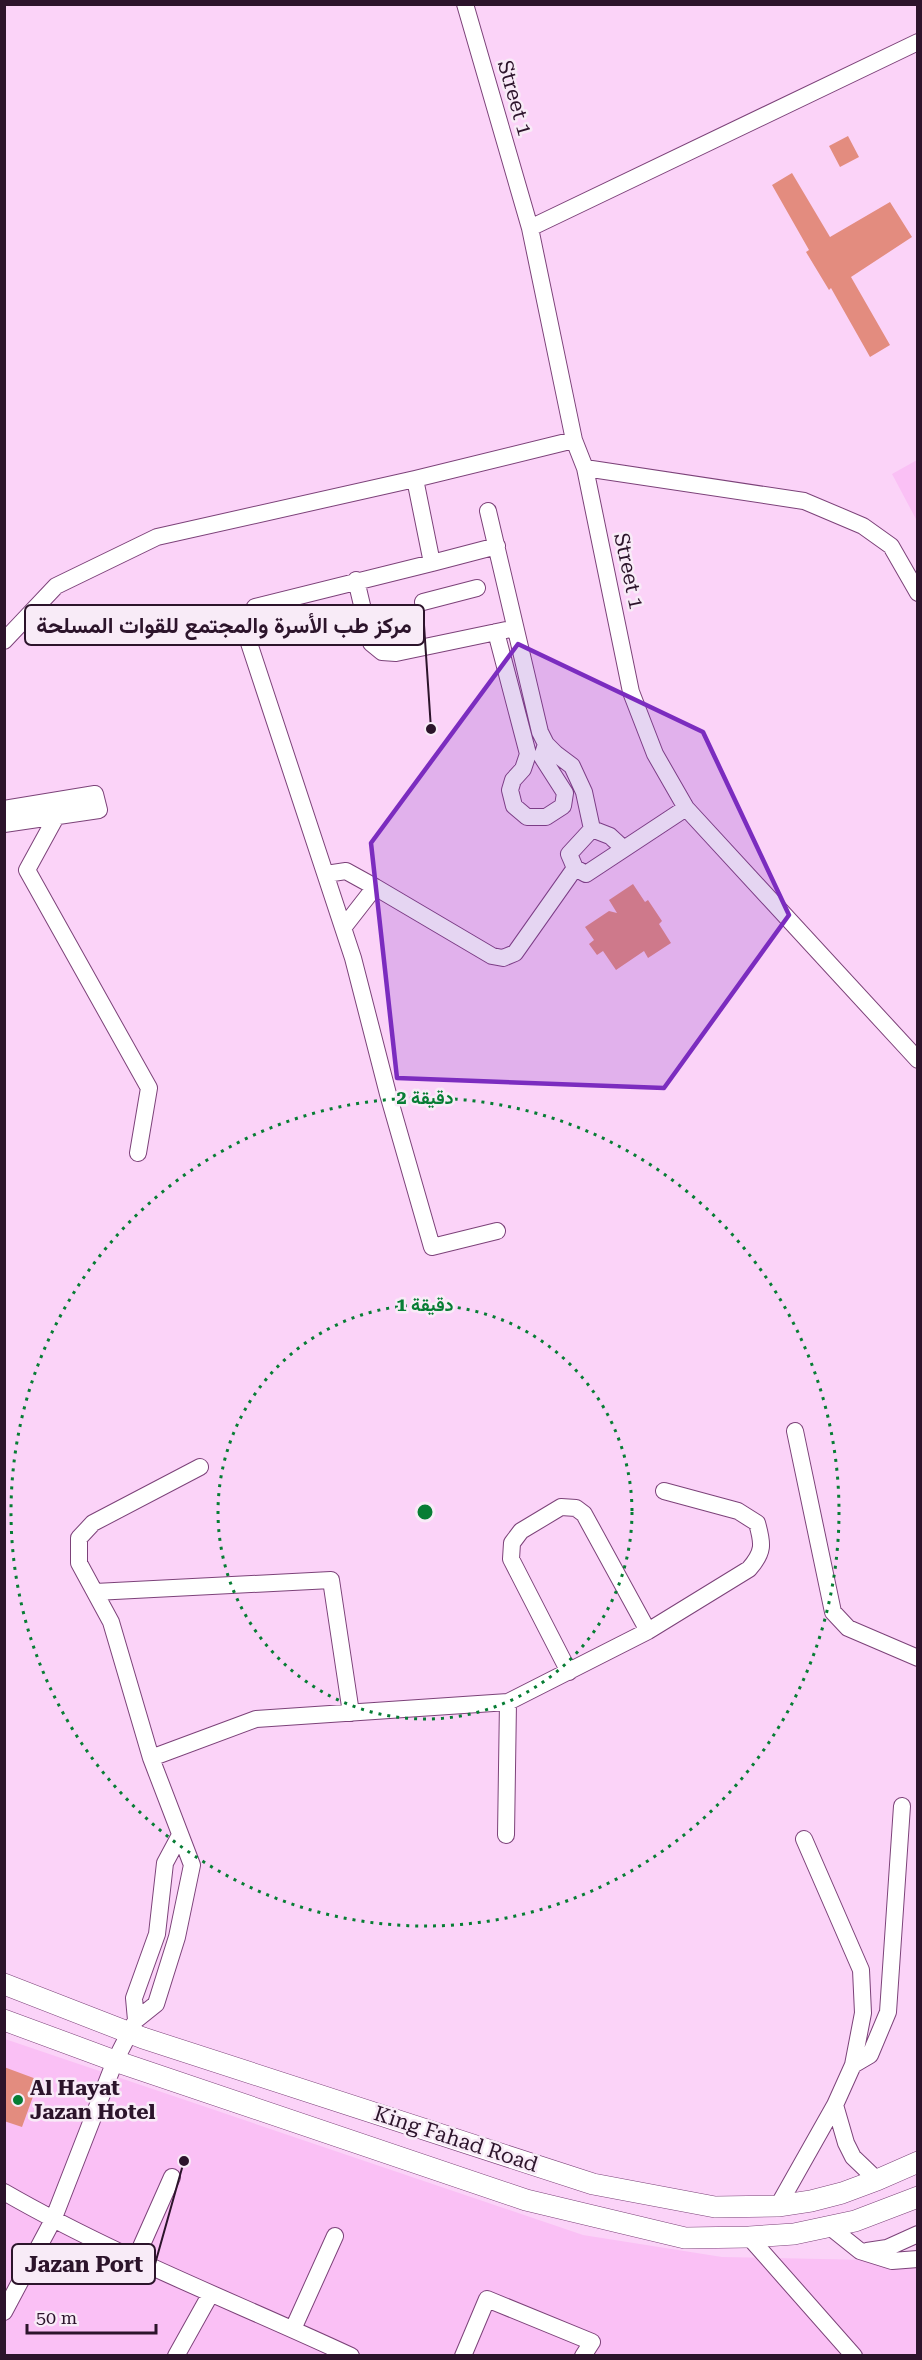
<svg xmlns="http://www.w3.org/2000/svg" width="922" height="2360" viewBox="0 0 922 2360" font-family="'Roboto Serif',Vazirmatn,serif">
	<rect width="100%" height="100%" fill="#fbd3f8"/>
	<path fill="#fac0f5" d="M917,460v61l-25,-47z
		M5,2039l578,196 139,22 195,4v94l-912,1z"/>
	<path fill="#e38c7f" d="M848,136l11,21 -19,10 -11,-21z
		M792,173l38,64 60,-35 22,35 -61,40 39,68 -20,12 -39,-69 -2,2 -23,-38 3,-2 -37,-65z
		M633,884l12,18 3,-2 14,21 -3,3 12,19 -23,15 -4,-7 -28,19 -13,-19 -6,4 -8,-11 5,-4 -9,-13 24,-16 8,2 -8,-13z
		M4,2067l35,13 -17,47 -18,-6z"/>
	<g fill="none" stroke-linecap="round" stroke-linejoin="round">
		<g stroke="#7c4279" stroke-width="18">
			<path id="minor" d="M465,4l65,224 44,212 11,28 46,224 24,62 31,54 232,252
				M530,228l388,-186
				M585,468l219,33 59,25 28,20 27,47
				M415,479l17,84 65,-17
				M488,511l52,221 6,12 10,10 16,12 12,26 8,37 18,7 14,13
				M432,563l-177,44c-8,11 -10,19 -7,33l105,318 35,136 44,153 65,-16
				M356,580l15,63 11,9 14,1 110,-23
				M423,602l54,-14
				M496,632l32,122 -5,15 -10,11 -3,10 4,16 13,11h19l17,-11 2,-13 -23,-36 4,-13
				M4,641l52,-55 101,-49 258,-58 159,-39
				M4,809l91,-15 4,16 -95,14
				M56,817l-29,53 122,218 -11,65
				M592,829l-23,25 6,14 11,6 100,-66
				M326,874l20,-3 29,16
				M343,928l32,-41 117,69 11,2 12,-5 60,-85
				M795,1431l38,181 15,16 70,30
				M95,1592l236,-12 20,133
				M569,1672l-58,-113 1,-16 9,-12 40,-24 15,1 8,6 64,117
				M508,1702l140,-71 101,-62c15,-17 14,-25 8,-46l-19,-12 -74,-20
				M151,1758l105,-39 252,-17 -2,133
				M136,2020l-2,-22 23,-64 8,-71 15,-28
				M853,2065l17,-10 18,-43 14,-206
				M835,2105l11,38 7,14 24,23
				M4,2192c111,64 231,110 347,164
				M778,2206l57,-101 18,-40 10,-52 -2,-43 -57,-131
				M830,2227l30,24 32,10 26,-2
				M749,2237l105,119
				M867,2251l20,-3 31,-14
				M136,2258l36,-81
				M4,2312l49,-92 62,-159 21,-41 20,-16 21,-67 15,-72 -41,-107 -40,-136 -32,-59v-25l14,-15 107,-56
				M293,2329l42,-93
				M176,2356l34,-61
				M463,2356l24,-57 105,43 -9,14"/>
		</g>
		<g stroke="#7c4279" stroke-width="22">
			<path id="major" d="M4,1984l139,54 450,146 122,23 63,-1 33,-5 31,-8 35,-13 41,-18
				M4,2020l111,41 411,139 159,38 64,-1 45,-3 61,-13 63,-24"/>
		</g>
		<use href="#minor" stroke="#fff" stroke-width="16"/>
		<use href="#major" stroke="#fff" stroke-width="21"/>
	</g>
	<path fill="#7b2cbf" fill-opacity="0.2" stroke="#7b2cbf" stroke-width="4.5" stroke-linejoin="round" d="M518,644l185,88 86,183 -125,173 -267,-10 -26,-235z"/>
	<g fill="none" stroke="#067d34" stroke-width="3" stroke-dasharray="3 6">
		<circle cx="425" cy="1512" r="207"/>
		<circle cx="425" cy="1512" r="414"/>
	</g>
	<circle fill="#067d34" stroke="#f8ebf7" stroke-width="2" cx="18" cy="2100" r="6"/>
	<g text-anchor="middle" dominant-baseline="central" stroke-width="5" stroke-linejoin="round" paint-order="stroke">
		<g font-size="21" fill="#2c142b" stroke="#f8ebf7">
			<text transform="translate(515 98) rotate(74)">Street 1</text>
			<text transform="translate(629 571) rotate(78)">Street 1</text>
			<text transform="translate(456 2139) rotate(18)">King Fahad Road</text>
		</g>
		<g font-size="21" font-weight="bold" fill="#2c142b" stroke="#f8ebf7" text-anchor="start">
			<text x="30" y="2088">Al Hayat<tspan x="30" dy="24">Jazan Hotel</tspan></text>
		</g>
	</g>
	<circle cx="425" cy="1512" r="9" fill="#067d34" stroke="#f8ebf7" stroke-width="3"/>
	<g font-size="18" text-anchor="middle" font-weight="bold" fill="#067d34" stroke="#f8ebf7" stroke-width="5" stroke-linejoin="round" paint-order="stroke">
		<text x="425" y="1104">2 دقيقة</text>
		<text x="425" y="1311">1 دقيقة</text>
	</g>
	<path fill="none" stroke="#2c142b" stroke-width="2" d="M431 729L424 625M184 2161L155 2264"/>
	<g fill="#2c142b" stroke="#f8ebf7" stroke-width="2">
		<circle cx="431" cy="729" r="6"/>
		<circle cx="184" cy="2161" r="6"/>
	</g>
	<g fill="#f8ebf7" stroke="#2c142b" stroke-width="2">
		<rect x="25" y="605" width="399" height="40" rx="6"/>
		<rect x="12" y="2244" width="143" height="40" rx="6"/>
	</g>
	<g font-size="22" text-anchor="middle" font-weight="bold" fill="#2c142b">
		<text x="224" y="633">مركز طب الأسرة والمجتمع للقوات المسلحة</text>
		<text x="84" y="2272">Jazan Port</text>
	</g>
	<rect width="922" height="2360" fill="none" stroke="#2c142b" stroke-width="12"/>
	<path d="M27 2324v9h129v-9" fill="none" stroke="#2c142b" stroke-width="3"/>
	<text x="36" y="2324" font-size="18" fill="#2c142b" stroke="#f8ebf7" stroke-width="4.5" paint-order="stroke">50 m</text>
</svg>
